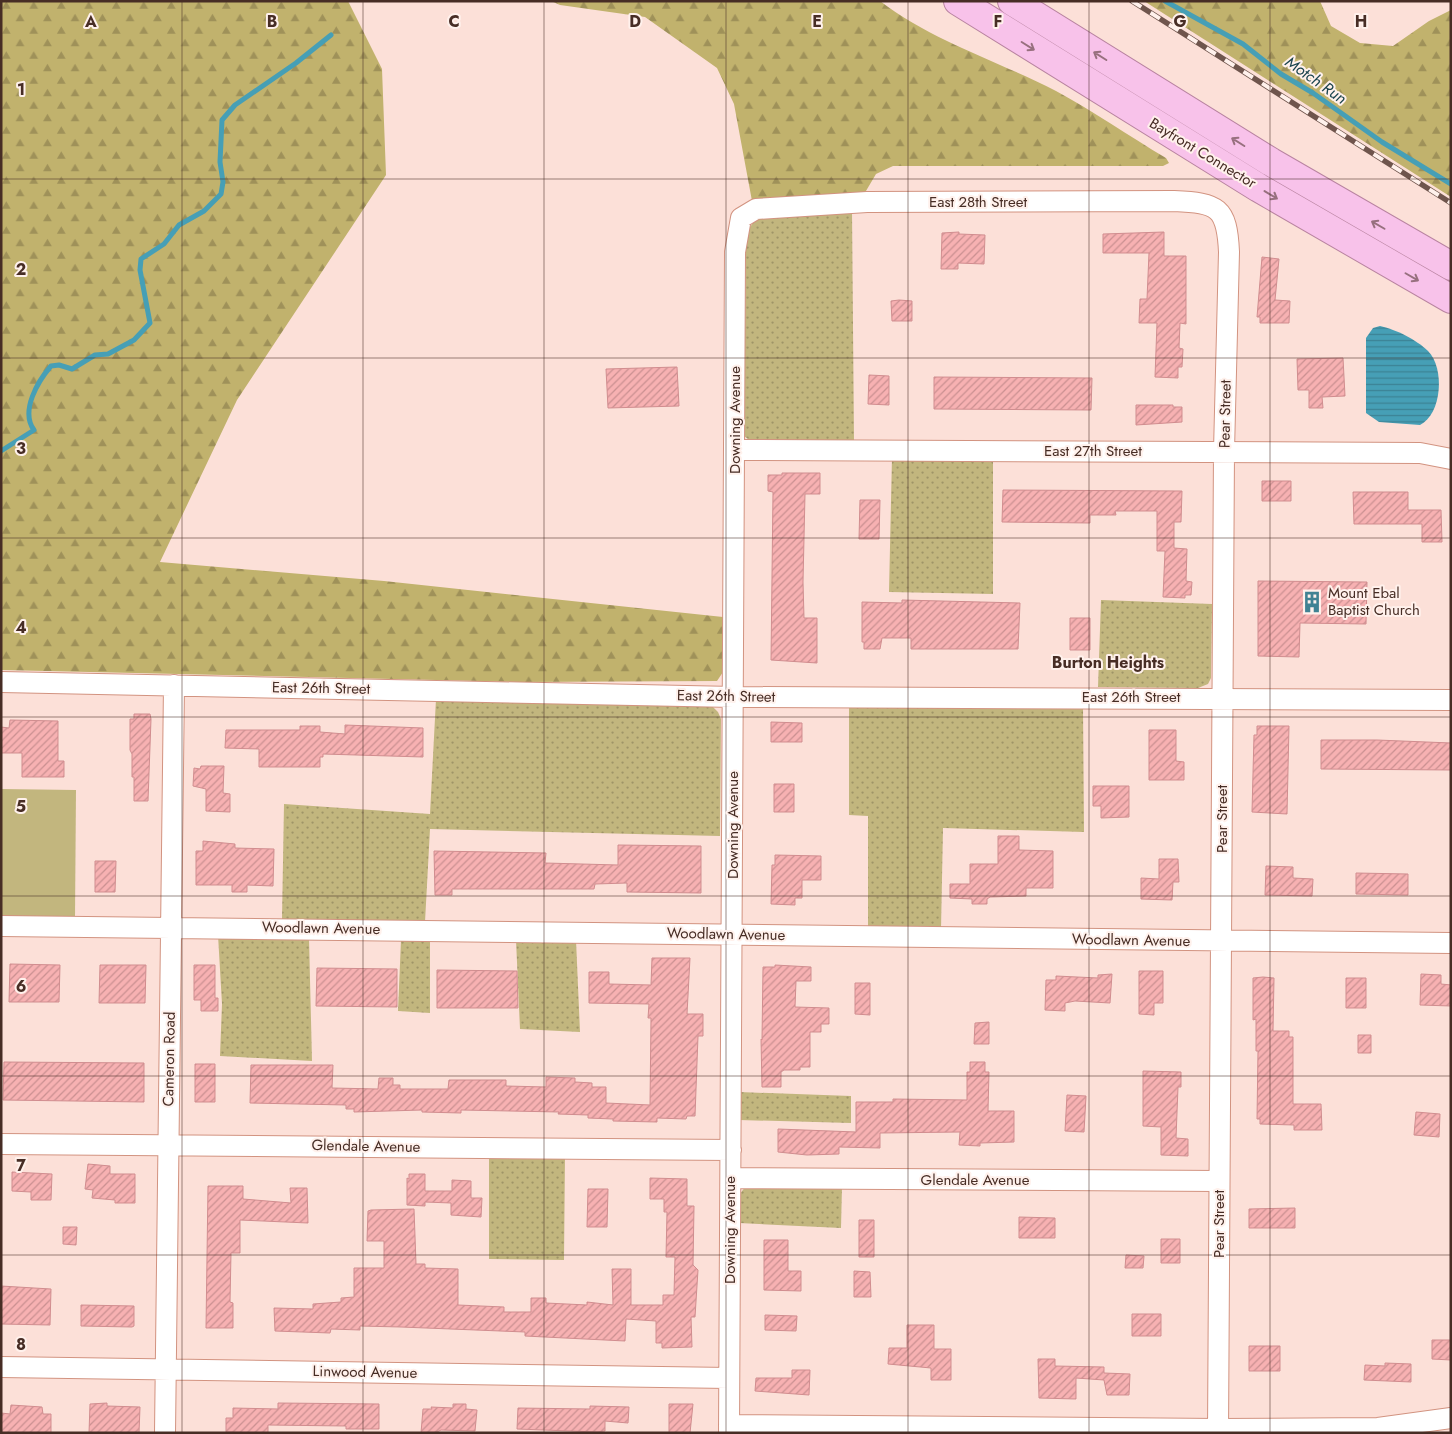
<svg xmlns="http://www.w3.org/2000/svg" width="1452" height="1434" viewBox="0 0 1452 1434" font-family="Jost,sans-serif">
	<defs>
		<pattern id="grass-dots" width="8" height="8" patternUnits="userSpaceOnUse" patternTransform="scale(1.25)"><rect width="8" height="8" fill="#c2b67e"/><path d="M2 2h.1M6 6h.1" fill="none" stroke="#9f9467" stroke-width="1.8" stroke-linecap="round"/></pattern>
		<pattern id="forest-firs" width="22" height="20" patternUnits="userSpaceOnUse" patternTransform="scale(1.25)"><rect width="22" height="20" fill="#c1b26d"/><path d="M5 1l3.5 6h-7zM16 11l3.5 6h-7z" fill="#9f9159"/></pattern>
		<pattern id="water-rules" width="6" height="5" patternUnits="userSpaceOnUse" patternTransform="scale(1.25)"><rect width="6" height="5" fill="#469fb6"/><path d="M0 2.5h6" fill="none" stroke="#3c8294"/></pattern>
		<pattern id="building-hatch" width="6" height="6" patternUnits="userSpaceOnUse" patternTransform="scale(1.25)"><rect width="6" height="6" fill="#f7b1b2"/><path d="M-1 1l2-2M0 6l6-6M5 7l2-2" fill="none" stroke="#ca9091"/></pattern>
	</defs>
	<rect width="100%" height="100%" fill="#fce0d8"/>
	<path fill="url(#grass-dots)" d="M852,210l2,231 -102,1 -8,-6 2,-204 11,-14z
		M892,457h101v137l-104,-2z
		M1101,600l111,4 -1,74 -3,6 -10,4 -100,-1z
		M436,699l276,7 6,6 3,7 -1,117 -290,-7 -5,93 -143,-3 2,-115 146,10z
		M849,703l234,4 1,125 -141,-4 -2,101 -73,-1v-112l-19,-1z
		M218,935l91,3 3,123 -92,-5 2,-52z
		M430,939v74l-32,-2 3,-71z
		M516,940h60l4,92 -60,-3z
		M739,1092l112,4v27l-112,-3z
		M489,1154h76l-1,106 -75,-1z
		M746,1186h96l-1,42 -102,-5v-28z"/>
	<path fill="url(#forest-firs)" d="M1,1h347l34,68 4,106 -149,225 -77,162 224,19 339,36v55l-6,9 -195,1 -521,-12z
		M551,1h329c52,40 118,60 176,90 37,20 73,45 110,67l3,5 -6,3h-270l-17,8 -13,22 -111,5 -18,-97 -17,-36 -72,-51 -85,-12z
		M1144,1h176l11,25 29,17 33,3 36,-25 22,-11v187z"/>
	<path fill="#c2b67e" d="M1,789l75,1 -1,127 -74,-1z"/>
	<path fill="url(#water-rules)" d="M1380,326c15,3 37,14 48,25 17,17 14,63 -8,74l-41,-3 -13,-9v-75l7,-10z"/>
	<g fill="none" stroke-linecap="round" stroke-linejoin="round">
		<path stroke="#469fb6" stroke-width="5" d="M1165,1l78,43 38,30 32,19 69,49 69,42
			M1,451l33,-21c-14,-19 4,-49 17,-64l8,-1 13,4 23,-14 13,-1 26,-14 16,-17 -10,-53 1,-11 23,-15 15,-19 25,-14 17,-17 2,-12 -3,-20 2,-42 13,-15 61,-42 35,-28"/>
	</g>
	<path fill="url(#building-hatch)" stroke="#d18d8f" d="M959,232v2l26,1 -1,29 -26,-1v6h-17l1,-36z
		M1164,232v24h22v68l-6,-1 -1,25 4,1 -1,18h-4v11l-23,-1 2,-54h-18l1,-24h7l2,-46h-46v-19z
		M1262,257l17,2 -4,41 15,1 -1,22h-29v-6h-3z
		M899,300l13,1v20h-20l-1,-20z
		M1343,358l2,38 -23,1 1,11h-14v-18h-11l-1,-31z
		M677,367l2,39 -71,2 -2,-39z
		M869,375l20,1v29l-21,-1z
		M934,377l158,1 -1,32 -157,-1z
		M1136,405h37v2h9v15l-46,3z
		M782,473h38v21h-15l-2,88 1,36h13v45l-46,-3 2,-168 -5,-1v-16h14z
		M1262,481h29v20h-29z
		M1003,490l179,1 -1,31h-7v26l13,1 -1,32 6,1 -1,13h-6v3l-22,-1 2,-46h-8v-40h-42l1,4h-26v8l-88,-1z
		M1353,492h55v18h33l1,32h-20v-18h-68z
		M860,500h20l-1,39h-20z
		M1258,581l109,1 -1,42 -66,-1 -1,34 -41,-1z
		M902,600l118,3 -2,46h-107v-11h-29l-2,11h-16v-7h-2v-40l40,1z
		M1070,618h20v32h-20z
		M134,714h16l1,5 -3,82h-14v-24h-2v-23l-2,-4v-31h4z
		M10,720l48,1v40h6v16h-42v-24h-21v-26l8,1z
		M771,722l31,1v19h-31z
		M345,725l78,3v29l-100,-3v3h-3v10h-61v-18l-34,-1 1,-18h74v-4h20v6l25,2z
		M1257,726h32l-2,88 -35,-2 2,-77h3z
		M1149,730h27v31l8,1v18h-35z
		M1321,740h56l74,3v27l-130,-1z
		M201,766h23l-1,27 7,1v18l-24,-1v-22l-13,-3 1,-18 6,1z
		M774,784h20v28h-20z
		M1093,786h36v31l-28,1v-12h-8z
		M998,836h21v14l34,1v37h-27v8l-36,1 -3,2v5h-15v-5l-22,-1v-14h20v-20h28z
		M203,841l32,3v4l39,1 -1,37 -26,-1v7h-15v-7h-36v-34h7z
		M618,845l83,1v47l-74,-1v-9l-32,1 -1,5h-142v6h-17l-1,-44 112,2 -1,10 73,2z
		M775,855l46,1v24h-19v18h-7v7l-24,-1 1,-39h3z
		M1159,859h19l1,23h-6l-1,18 -31,-1v-21l18,1z
		M95,861h21l-1,31h-20z
		M1266,866l27,1v11l20,1 -1,17 -47,-1z
		M1356,873l52,1v21l-52,-1z
		M652,958h38l-3,56h16v22h-5l-3,80h-8l-1,3 -29,-1v4l-44,-1v-2l-25,-1v-3l-30,-1 1,-2 -98,-2v3l-39,-1v-2l-68,2v-3h-8v-4l-96,-2 1,-38h82l-1,23 46,1 1,-11h14v7h7v4h48l1,-9h57v6l40,1v-10l29,1v4l17,1v4h14v16l44,2 1,-87h-3l1,-14 -60,-1v-31h20v12l42,1z
		M10,964l50,1 -1,37h-50z
		M100,965h46l-1,38h-46z
		M194,965h21v33h3v13h-17v-11h-7z
		M775,965l36,2v14h-15l-1,26 34,1v16h-8v8h-11v35h-10v3h-16l-3,2v15h-19l-1,-48 1,1 1,-73h12z
		M317,968l80,1v38l-81,-1z
		M437,970l80,1 1,37h-81z
		M1139,971h24v32h-9v12l-15,-1z
		M1112,974l-2,29 -35,-2 -10,2v8l-20,-1 1,-30h10v-4l42,2v-3z
		M1421,974l20,1v9l10,1v21l-31,-1z
		M1263,977l11,1 -1,53h16v6h4v67h28l1,26h-28v-5l-34,-1v-5h-3l1,-68h-2v-32l-3,1v-42z
		M1346,978h20v30h-20z
		M855,983h15v32l-15,-1z
		M989,1022v22h-15l1,-21z
		M1358,1035h13v18h-13z
		M4,1062l140,1v39l-141,-2z
		M970,1062h15v10h4l-1,39h26v31l-34,1v3l-21,-1 1,-13 -80,1v15l-41,-1v7l-32,1 -29,-3v-23l78,3v-30h37v-3l74,1v-28h3z
		M195,1064h20v38h-20z
		M1143,1071l38,1v15h-3l-2,51 12,1v17l-27,-1v-28l-18,-1z
		M1067,1095l19,1 -2,36 -19,-1z
		M1416,1112l24,2 -1,23 -25,-2z
		M88,1164l22,2v8h25v29h-20v-3l-23,-2 1,-8 -8,-1z
		M12,1172l40,2 -1,26h-20v-8l-19,-1z
		M409,1174h16v17h27v-11l19,1v17h11l-1,19 -30,-2v-12l-26,-1v4l-18,-1v-27l2,1z
		M650,1178l37,1v27h7l-1,59 5,5 -3,47h-4l1,30 -30,1v-5h-6v-22l-30,-2 -1,22 -100,-5v-4l-124,-5 -41,-1v4l-29,-1 -1,4 -55,-2 -1,-23 39,1v-5l28,-2v-4l13,-1v-29h30v-27h-17l1,-30 3,-1 43,-1 2,55h9v4l33,1v36l46,2v5h27v-14h15v5l41,2v-3l26,3 -1,-36h19v36h32v-10h11l1,-38h-9l1,-45h-3v-13h-14z
		M208,1186h35v13l48,4 -1,-15h17l1,35 -68,-3v33h-9l-1,49 3,1v25h-27z
		M588,1189h20l-1,38h-20z
		M1295,1208v20h-46v-19z
		M1019,1217l36,1v20h-36z
		M859,1220h15v37h-15z
		M63,1227h14l-1,18 -13,-1z
		M1161,1239h19v24h-19z
		M764,1240h24v31h13v20l-37,-1z
		M1126,1255l18,1 -1,12h-18z
		M854,1271l16,1 1,25h-17z
		M1,1286l50,3 -1,36 -49,-1z
		M81,1305l53,1v20l-2,1 -51,-1z
		M1132,1314h29v22h-29z
		M765,1315l32,1 -1,15 -31,-1z
		M907,1325h27v24h17v31h-20v-12l-43,-4 1,-16h18z
		M1432,1340h19v20l-19,-1z
		M1249,1346h31v25h-31z
		M1038,1359h17v7l49,1v6l26,1 -1,21h-22l-3,-15 -28,-2v21l-37,-1z
		M1385,1363l26,1v18l-47,-2 1,-15 20,1z
		M792,1370h18l-1,25 -54,-4 1,-13h36z
		M107,1403v3l33,1 -1,26h-50l1,-29z
		M278,1403l101,1v25h-33v-3l-78,-1v8l-42,-1v-14h7v-10l45,1z
		M453,1404h13v5l11,1 -2,21 -34,-1 -6,3h-14l2,-24h9l-1,-2 22,1z
		M669,1404h24l-3,29h-21z
		M11,1405l31,2 1,7h8v19h-50v-20l9,1z
		M590,1406l39,1 -1,16 -23,-2v10l-8,1 -80,-3 1,-21 72,1z"/>
	<g fill="none" stroke-linecap="round" stroke-linejoin="round">
		<g stroke="#d29380" stroke-width="22">
			<path id="minor" d="M736,450l684,3 31,6
				M1,682l733,15 717,3
				M1,926l1450,17
				M1,1144l730,6
				M731,1178l488,3
				M1,1367l728,11
				M729,1425l489,4 160,-1 73,-10
				M165,1433l9,-748
				M729,1433l6,-1181 6,-34 15,-9 111,-7 307,-1c44,2 53,6 55,51l-5,199 -6,982"/>
		</g>
		<g stroke="#b984a1" stroke-width="30">
			<path id="trunk" d="M958,1l301,187 192,111
				M1012,1l259,161 180,104"/>
		</g>
		<use href="#minor" stroke="#fff" stroke-width="20"/>
		<use href="#trunk" stroke="#f8c2ea" stroke-width="28"/>
		<g stroke="#6f554d" stroke-width="5.5">
			<path id="rail" d="M1132,1l319,202"/>
		</g>
		<use href="#rail" stroke="#fff1ec" stroke-width="4" stroke-dasharray="11" stroke-linecap="butt"/>
	</g>
	<defs><path id="oneway-shaft" d="M-6 0H5M1.5-3L5.5 0L1.5 3" fill="none" stroke-width="1.6" stroke-linecap="round" stroke-linejoin="round" transform="scale(1.25)"/></defs>
	<g stroke="#97707e">
		<use href="#oneway-shaft" transform="translate(1028 46) rotate(32)"/>
		<use href="#oneway-shaft" transform="translate(1100 56) rotate(-148)"/>
		<use href="#oneway-shaft" transform="translate(1238 142) rotate(-148)"/>
		<use href="#oneway-shaft" transform="translate(1271 195) rotate(31)"/>
		<use href="#oneway-shaft" transform="translate(1378 225) rotate(-150)"/>
		<use href="#oneway-shaft" transform="translate(1412 277) rotate(30)"/>
	</g>
	<path fill="none" stroke="#472d25" stroke-width="1" stroke-opacity="0.55" d="M182,1v1432M363,1v1432M544,1v1432M726,1v1432M908,1v1432M1089,1v1432M1270,1v1432M1,179h1450M1,358h1450M1,538h1450M1,717h1450M1,896h1450M1,1076h1450M1,1255h1450"/>
	<defs>
		<g id="building-bare" transform="scale(1.725)"><path d="M-4-6H4V6H1V3H-1V6H-4ZM-2.5-4.3h1.7v1.8h-1.7ZM.8-4.3h1.7v1.8H.8ZM-2.5-1h1.7V.8h-1.7ZM.8-1h1.7V.8H.8Z" fill="#408293" stroke="#fff1ec" stroke-width="2.5" paint-order="stroke"/></g>
	</defs>
	<g fill-rule="evenodd">
		<use href="#building-bare" x="1312" y="602"/>
	</g>
	<g text-anchor="middle" dominant-baseline="central" stroke-width="4" stroke-linejoin="round" paint-order="stroke">
		<g font-size="15" fill="#472d25" stroke="#fff1ec">
			<text transform="translate(1203 153) rotate(31)">Bayfront Connector</text>
			<text x="978" y="202">East 28th Street</text>
			<text transform="translate(1225 414) rotate(-89)">Pear Street</text>
			<text transform="translate(735 420) rotate(-90)">Downing Avenue</text>
			<text x="1093" y="451">East 27th Street</text>
			<text transform="translate(321 688) rotate(1)">East 26th Street</text>
			<text transform="translate(726 696) rotate(1)">East 26th Street</text>
			<text x="1131" y="697">East 26th Street</text>
			<text transform="translate(1222 819) rotate(-90)">Pear Street</text>
			<text transform="translate(733 825) rotate(-90)">Downing Avenue</text>
			<text transform="translate(321 928) rotate(1)">Woodlawn Avenue</text>
			<text transform="translate(726 934) rotate(1)">Woodlawn Avenue</text>
			<text transform="translate(1131 940) rotate(1)">Woodlawn Avenue</text>
			<text transform="translate(169 1059) rotate(-89)">Cameron Road</text>
			<text transform="translate(366 1146) rotate(1)">Glendale Avenue</text>
			<text x="975" y="1180">Glendale Avenue</text>
			<text transform="translate(1219 1224) rotate(-90)">Pear Street</text>
			<text transform="translate(730 1230) rotate(-90)">Downing Avenue</text>
			<text transform="translate(365 1372) rotate(1)">Linwood Avenue</text>
		</g>
		<g font-size="15" fill="#472d25" stroke="#fff1ec" text-anchor="start">
			<text x="1328" y="593">Mount Ebal<tspan x="1328" dy="17">Baptist Church</tspan></text>
		</g>
		<g font-size="16" font-style="italic" fill="#1b444e" stroke="#fff1ec">
			<text transform="translate(1316 80) rotate(35)">Motch Run</text>
		</g>
		<g font-size="16" font-weight="bold" fill="#472d25" stroke="#fff1ec">
			<text x="1108" y="662">Burton Heights</text>
		</g>
	</g>
	<g font-size="16" text-anchor="middle" font-weight="bold" fill="#472d25" stroke="#fff1ec" stroke-width="4" stroke-linejoin="round" paint-order="stroke">
		<text x="91" y="27">A</text>
		<text x="272" y="27">B</text>
		<text x="454" y="27">C</text>
		<text x="635" y="27">D</text>
		<text x="817" y="27">E</text>
		<text x="998" y="27">F</text>
		<text x="1180" y="27">G</text>
		<text x="1361" y="27">H</text>
		<text x="21" y="95">1</text>
		<text x="21" y="275">2</text>
		<text x="21" y="454">3</text>
		<text x="21" y="633">4</text>
		<text x="21" y="812">5</text>
		<text x="21" y="992">6</text>
		<text x="21" y="1171">7</text>
		<text x="21" y="1350">8</text>
	</g>
	<rect width="1452" height="1434" fill="none" stroke="#472d25" stroke-width="5"/>
</svg>
